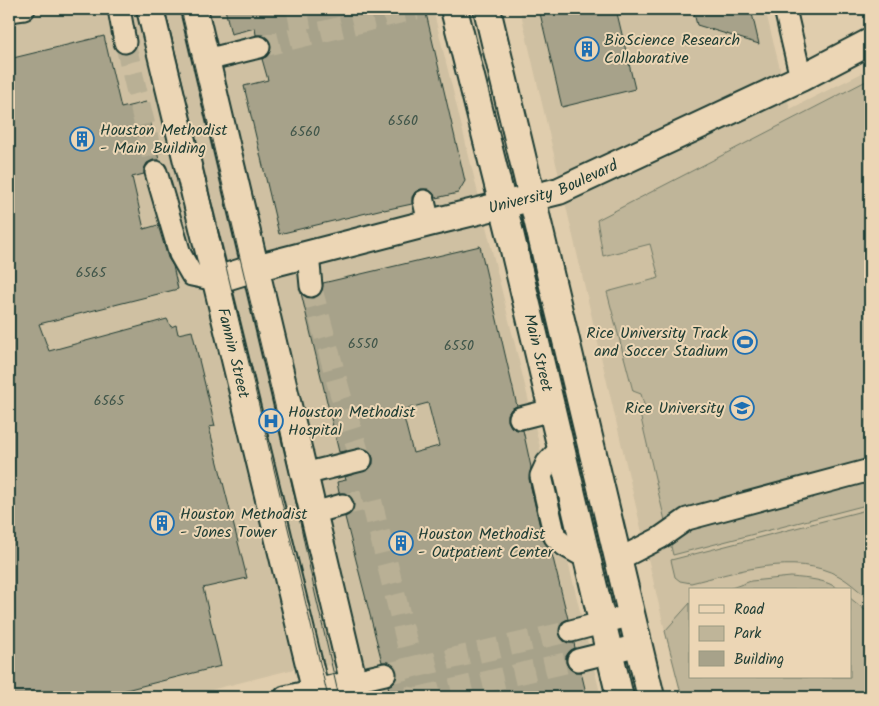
<svg xmlns="http://www.w3.org/2000/svg" width="879" height="706" viewBox="0 0 879 706" font-family="Kalam,sans-serif">
	<rect width="100%" height="100%" fill="#e0cdad"/>
	<filter id="ink" filterUnits="userSpaceOnUse"><feTurbulence type="fractalNoise" baseFrequency=".02" numOctaves="2"/><feDisplacementMap in="SourceGraphic" scale="10" xChannelSelector="R" yChannelSelector="G"/><feConvolveMatrix kernelMatrix="1 2 1 2 8 2 1 2 1" color-interpolation-filters="sRGB"/></filter>
	<g filter="url(#ink)">
		<path fill="#cfc0a2" fill-rule="evenodd" d="M9,9h424l168,688h-232l-7,-35 -68,7 -111,28h-174z
			M520,9h245l25,100 80,-40v628h-188l-17,-66zM690,590h160v87h-160z"/>
		<path fill="#bfb599" stroke="#6f7966" d="M870,79v425l-197,51 -33,-141 5,-6 -4,-14 -8,-3 -26,-99 52,-14 -9,-34 -47,12 -6,-36z
			M870,509v91c-10,-8 -20,-18 -31,-24 -45,-24 -102,-4 -148,7l-11,-2 -5,-4 -4,-17z
			M791,577c18,2 35,2 49,13h-114l25,-9z
			M850,598l20,16v83h-188l-17,-66 25,-28v74h160z"/>
		<path fill="#a7a28a" stroke="#1f3d34" fill-rule="evenodd" d="M225,9h200l40,172 -7,12 -22,5 -3,-5 -5,-4h-7l-6,3 -3,5v7l-28,6 -1,-1 -104,25 -35,-148 24,-6 -6,-21 5,-3 4,-5v-7l-3,-5 -5,-4h-7l-1,-7 -24,6z
			M539,9h77l19,80 -73,18z
			M693,9h58l8,35 -62,-19z
			M104,36l17,72 25,-6 13,58h-6l-6,3 -3,6v5l-12,3 12,52 14,-4 10,33 5,8 5,23 -139,35 10,27 118,-32 4,8 5,-2 2,9 14,-3 23,95 -6,1 38,151 -44,10 18,78 -111,28v3h-101v-638z
			M480,246l37,160 -6,3 -3,5v7l3,6 6,3h6l8,37 -2,12 14,61 8,10 17,69 -6,3 -3,6v6l3,6 6,3h6l1,5 -5,3 -4,5v7l3,5 5,4h7l6,25h-197l-2,-11 5,-3 4,-5v-7l-3,-6 -5,-3h-7l-37,-145 6,-4 3,-5v-6l-4,-6 -5,-3h-6l-2,-11 9,-2 -1,-3 24,-8 4,-5v-6l-3,-6 -6,-4 -25,4 -38,-159 5,5h7l5,-2 4,-4 1,-9zM428,403l11,43 -26,7 -11,-43z"/>
		<g fill="none" stroke-linecap="round" stroke-linejoin="round">
			<path stroke="#b9b095" stroke-width="21" stroke-dasharray="21 11" stroke-linecap="butt" d="M297,9l5,26
				M125,42l31,130
				M259,47l157,-38
				M311,286l30,110 20,64
				M342,505l29,-6 46,184 -2,14
				M385,674l186,-43
				M420,697l158,-37"/>
			<g stroke="#1f3d34" stroke-width="25">
				<path id="minor" d="M119,9l6,33
					M785,9l16,69
					M9,11l15,-2
					M206,60l53,-13
					M156,172l24,82 12,21 24,5
					M424,201l5,22
					M308,254l3,32
					M520,418l32,-8
					M561,448l-14,15 -6,13 14,61 9,8 23,13
					M304,474l57,-14
					M313,513l29,-8
					M618,557l7,-1 35,-18 27,-19 183,-49
					M571,631l61,-16
					M578,660l61,-15
					M285,697l100,-23"/>
			</g>
			<g stroke="#1f3d34" stroke-width="30">
				<g id="major">
					<path id="s1" d="M150,9l167,688"/>
					<path d="M194,9l163,688"/>
					<path id="s2" d="M454,9l56,224 110,464"/>
					<path d="M487,9l164,688"/>
					<path id="s3" d="M216,280l39,-12 174,-45 130,-32 242,-113 69,-36"/>
				</g>
			</g>
			<use href="#minor" stroke="#ecd6b5" stroke-width="21"/>
			<use href="#major" stroke="#ecd6b5" stroke-width="26"/>
			<path stroke="#1f3d34" stroke-width="1" d="M165,9l163,688
				M181,9l97,409 37,175 24,104"/>
		</g>
	</g>
	<defs>
		<g id="building-ring" transform="scale(1.25)"><circle r="9.5" fill="#ecd6b5" stroke="#1f6fb2" stroke-width="1.5"/><path d="M-4-6H4V6H1V3H-1V6H-4ZM-2.5-4.3h1.7v1.8h-1.7ZM.8-4.3h1.7v1.8H.8ZM-2.5-1h1.7V.8h-1.7ZM.8-1h1.7V.8H.8Z" fill="#1f6fb2"/></g>
		<g id="stadium-ring" transform="scale(1.25)"><circle r="9.5" fill="#ecd6b5" stroke="#1f6fb2" stroke-width="1.5"/><path d="M0-5a6.5 5 0 1 0 0 10a6.5 5 0 1 0 0-10ZM-3.5-1.8h7v3.6h-7Z" fill="#1f6fb2"/></g>
		<g id="university-ring" transform="scale(1.25)"><circle r="9.5" fill="#ecd6b5" stroke="#1f6fb2" stroke-width="1.5"/><path d="M0-5L7-2L0 1L-7-2ZM-4 1L0 2.5L4 1V4Q0 6-4 4Z" fill="#1f6fb2"/></g>
		<g id="hospital-ring" transform="scale(1.25)"><circle r="9.5" fill="#ecd6b5" stroke="#1f6fb2" stroke-width="1.5"/><path d="M-5-5h3v3.5h4V-5h3V5h-3V1.5h-4V5h-3Z" fill="#1f6fb2"/></g>
	</defs>
	<g fill-rule="evenodd">
		<use href="#building-ring" x="587" y="49"/>
		<use href="#building-ring" x="82" y="139"/>
		<use href="#stadium-ring" x="745" y="342"/>
		<use href="#university-ring" x="742" y="408"/>
		<use href="#hospital-ring" x="271" y="421"/>
		<use href="#building-ring" x="162" y="523"/>
		<use href="#building-ring" x="401" y="543"/>
	</g>
	<g text-anchor="middle" dominant-baseline="central" stroke-width="4" stroke-linejoin="round" paint-order="stroke">
		<g font-size="14" fill="#41564a">
			<text x="403" y="121">6560</text>
			<text x="305" y="132">6560</text>
			<text x="91" y="273">6565</text>
			<text x="363" y="344">6550</text>
			<text x="459" y="346">6550</text>
			<text x="109" y="401">6565</text>
		</g>
		<g font-size="16" fill="#1f3d34" stroke="#ecd6b5" text-anchor="start">
			<text x="604" y="40">BioScience Research<tspan x="604" dy="18">Collaborative</tspan></text>
			<text x="100" y="130">Houston Methodist<tspan x="100" dy="18">- Main Building</tspan></text>
			<text x="728" y="333" text-anchor="end">Rice University Track<tspan x="728" dy="18">and Soccer Stadium</tspan></text>
			<text x="724" y="408" text-anchor="end">Rice University</text>
			<text x="288" y="412">Houston Methodist<tspan x="288" dy="18">Hospital</tspan></text>
			<text x="180" y="514">Houston Methodist<tspan x="180" dy="18">- Jones Tower</tspan></text>
			<text x="418" y="534">Houston Methodist<tspan x="418" dy="18">- Outpatient Center</tspan></text>
		</g>
		<g font-size="16" fill="#1f3d34" stroke="#ecd6b5">
			<text stroke="none"><textPath href="#s3" startOffset="350">University Boulevard</textPath></text>
			<text stroke="none"><textPath href="#s1" startOffset="354">Fannin Street</textPath></text>
			<text stroke="none"><textPath href="#s2" startOffset="354">Main Street</textPath></text>
		</g>
	</g>
	<rect width="879" height="706" fill="none" stroke="#ecd6b5" stroke-width="30"/>
	<rect x="15" y="15" width="849" height="676" fill="none" stroke="#1f3d34" stroke-width="2" filter="url(#ink)"/>
	<rect x="689" y="588" width="162" height="90" fill="#ecd6b5" stroke="#9a9981"/>
	<rect x="699" y="605" width="25" height="8" fill="#ecd6b5" stroke="#9a9981"/>
	<text x="734" y="614" font-size="15" fill="#1f3d34">Road</text>
	<rect x="699" y="626" width="25" height="15" fill="#bfb599" stroke="#9a9981"/>
	<text x="734" y="638" font-size="15" fill="#1f3d34">Park</text>
	<rect x="699" y="651" width="25" height="15" fill="#a7a28a" stroke="#9a9981"/>
	<text x="734" y="664" font-size="15" fill="#1f3d34">Building</text>
</svg>
